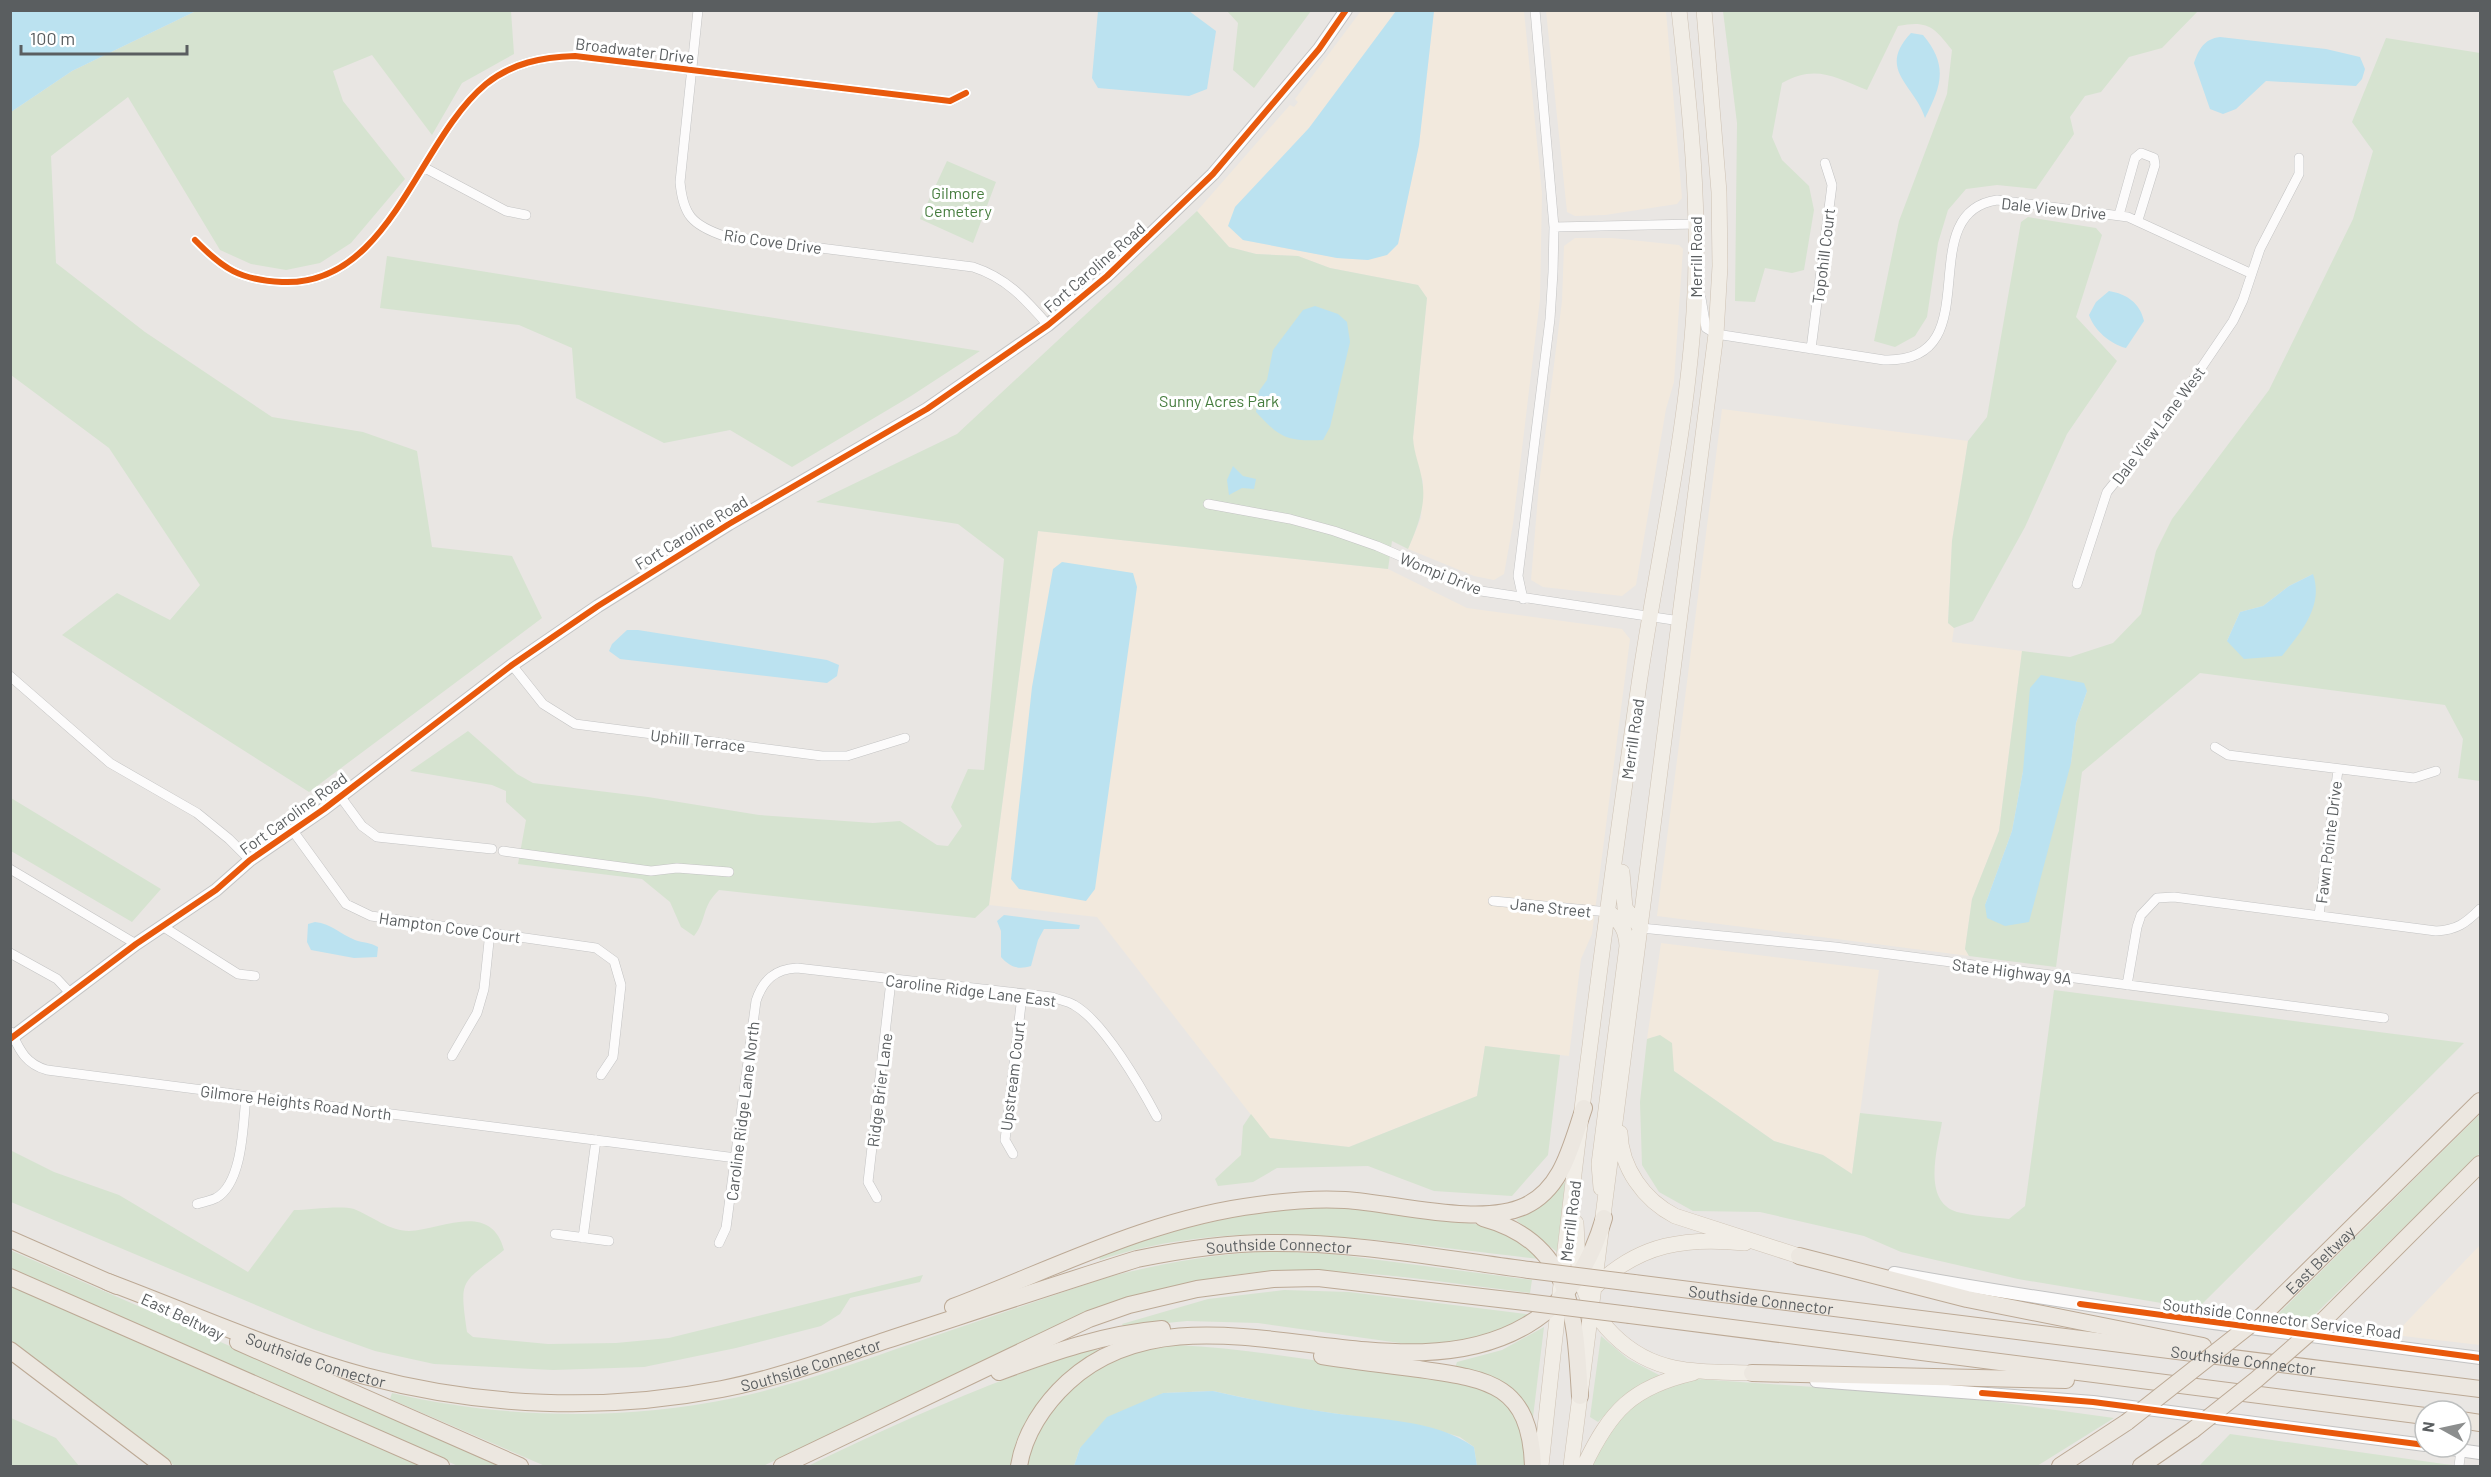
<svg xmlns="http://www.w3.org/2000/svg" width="2491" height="1477" viewBox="0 0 2491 1477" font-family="Barlow,sans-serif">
	<rect width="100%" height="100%" fill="#e9e6e3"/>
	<path fill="#f2e9dd" d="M1361,11h35l-87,117 -74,79 8,33 94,18 31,2 30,-16 21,-99 15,-134h90l18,182 -2,106 -27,225 -9,50 -10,6 -20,-4 -66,-27 13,-31 2,-37 -9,-23 -1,-20 14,-140 -9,-13 -88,-17 -32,-12 -42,-2 -27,-7 -32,-36 93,-106 4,2 4,-5 -3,-3z
		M1546,11h120l16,187 -5,6 -72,11 -30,1 -8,-4z
		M1575,238h37l67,7 4,4 -9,133 -8,27 -30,176 -14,11 -79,-9 -12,-7 8,-96 23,-183 2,-55z
		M1722,409l246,32 -16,100 -4,82 6,5 -2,14 70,9 -23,180 -27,68 -7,50 4,7 -312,-40z
		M1038,531l350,38 79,39 155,21 8,10 -38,295 -11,25 -12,97 -84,-10 -8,50 -128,51 -80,-9 -172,-221 -108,-12z
		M1661,943l218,27 -27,204 -29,-19 -49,-14 -100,-70 -14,-36 -13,4z
		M2480,1245v100l-86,-10z"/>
	<path fill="#d6e3d0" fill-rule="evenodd" d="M196,11h315l3,43 -52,29 -30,52 -60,-80 -39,16 10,30 62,78 -54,64 -31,20 -34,7 -35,-6 -31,-14 -92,-153 -77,59 5,107 89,69 127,85 91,15 54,19 15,96 80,9 30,62 -233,174 -247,-157 55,-42 53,27 30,-35 -91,-137 -98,-73v-263l61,-41z
		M1227,11h84l-57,77 -21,-18 5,-47z
		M1723,11v-1l475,1 -36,37 -33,9 -28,35 -16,4 -15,21 4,17 -38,55 -39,-4 -31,4 -18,21 -10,33 -11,74 -12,19 -20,11 -21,-6 25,-120 48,-127 5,-44c-18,-23 -24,-30 -54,-24l-31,64c-32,-13 -52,-26 -85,-7l-10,54 10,23 27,26 5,24 -10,60 -12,3 -27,-5 -10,34 -20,-1 2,-178z
		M2386,38l94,15v728l-22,-3 5,-39 -18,-34 -245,-32 -118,99 -26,195 -87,-11 -4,-7 7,-50 27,-68 23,-180 48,6 43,-14 28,-29 15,-63 16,-32 97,-129 84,-171 20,-68 -21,-29zM2313,574l-86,67 13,-29 23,-6 26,-20zM2087,691l-11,32 -5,40 -86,142 27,-74 11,-60z
		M947,161l49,21 -23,61 -53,-24z
		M1197,211l32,36 27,7 42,2 32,12 88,17 9,13 -14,140c1,16 7,28 9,42 5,24 -5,48 -14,69l-16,-8 -4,28 -350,-38 -49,374 -14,13 -256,-28c-18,17 -12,30 -25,46l-13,-9 -11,-25 -28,-23 -124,-15 8,-44 -20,-18v-11l-14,-6 -82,-14 58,-40 49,43 16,9 115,14 111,18 114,8 27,-2 37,24 11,1 14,-20 -11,-19 17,-38 16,1 20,-211 -46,-35 -142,-22 141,-68z
		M2028,217l68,11 6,7 -26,82 41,44 -50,73 -42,93 -52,94 -19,7 -6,-5 4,-82 16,-100 19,-24 34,-195z
		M387,256l593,95 -69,45 -119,71 -62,-37 -66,13 -88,-45 -4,-50 -53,-23 -139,-17z
		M11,798l150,91 -29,33 -121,-71z
		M2054,990l410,53 -267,266 -179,-30 -117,-27 -37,-16 -104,-24 -67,-1 -34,-19 -17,-27 -2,-63 7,-63 13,-4 12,8 2,28 100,70 49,14 29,19 8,-61 82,9c-4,25 -21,79 15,90 16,4 35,5 52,7l16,-13z
		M1485,1046l75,9 -12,100 -36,41 -78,-5 -66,-25 -91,2 -24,14 -35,4 -3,-7 26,-24 2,-29 8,-12 19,24 79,9 128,-51z
		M2480,1114v39l-177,173 -32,-5z
		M10,1150l44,22 65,23 129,77 46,-62c15,0 46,-5 60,-1 18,7 35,22 55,22 31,-1 82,-31 95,19 -43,35 -45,26 -37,82l6,5 75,7 68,-1 53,-5 254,-63 -3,7 -70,16 -10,16 -19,12 -85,22 -92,19 -91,3 -119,-6 -59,-13 -62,-22 -302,-127z
		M1565,1182v2l-8,68 -41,-32 24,-13z
		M1315,1207h34l134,18 36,16 22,18c-148,-15 -296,-47 -441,1l-1,-3c70,-28 140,-45 216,-50z
		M10,1250l494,216h-46l-447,-196z
		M1273,1251l60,3 199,26 -2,13c-84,-10 -170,-25 -255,-22 -55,3 -108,15 -161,31l-351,164h-218l-155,-67 2,-6c111,26 231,28 342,5 56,-12 111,-31 165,-50 69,-23 137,-47 206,-70 56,-15 110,-24 168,-27z
		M10,1285l414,181h-249l-164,-126z
		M1284,1290l65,2 185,23 -40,20 -73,11 -163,-23 -71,-2 -63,6 -2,-3 86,-25z
		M1544,1327l-11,90 -4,1 -74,-50 2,-6 45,-12z
		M1601,1336l27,23 31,16 -34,20 -27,27 -8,-5z
		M1176,1345c67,3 134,15 201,24 32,4 90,7 116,24 24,15 32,48 31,73h-47l-3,-19 -14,-10 -37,-11 -140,-20 -70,-15 -50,2 -83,55 -6,18h-50c21,-71 78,-116 152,-121z
		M1095,1348l4,3 -36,26 -51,89h-204c94,-45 187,-87 287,-118z
		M1697,1379l263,18 154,21 -77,48h-445c7,-14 13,-33 23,-46 19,-24 53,-35 82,-41z
		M11,1418l45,20 23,28h-68z
		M2230,1434l214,30 17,2h-262z"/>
	<path fill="#bbe2f0" d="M11,10h185v1l-124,60 -61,41z
		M1098,11h91l27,20 -9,58 -18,7 -91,-8 -6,-10z
		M1396,11h38l-15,134 -21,99 -11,11 -19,5 -31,-2 -94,-18 -15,-14 7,-19 74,-79z
		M1911,33l12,2c25,30 19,50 2,83 -10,-33 -49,-48 -14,-85z
		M2220,37l106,12 34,8 5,12 -3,10 -6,7 -90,-5 -30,28 -13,5 -13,-5 -16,-46c5,-14 10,-24 26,-26z
		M2109,291c18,3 31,12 35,30l-18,27c-16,-4 -32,-18 -37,-33l7,-13z
		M1315,306l23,8 9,8 3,20 -20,85 -7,13c-36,1 -42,-1 -67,-28l3,-21 8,-11 6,-30 30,-40z
		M1233,466l10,10 13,3 -2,10 -12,-1 -13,7 -2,-15z
		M1062,562l71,11 4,14 -42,302 -9,12 -67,-12 -8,-10 21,-192 21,-118z
		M2313,574c11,32 -12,58 -31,82l-38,3 -17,-18 13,-29 23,-6 26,-20z
		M627,630h11l189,30 12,5 -2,11 -10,7 -207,-24 -11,-8 3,-7z
		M2041,675l43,8 3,8 -11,32 -5,40 -42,159 -24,4 -18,-8 -2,-13 27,-74 11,-60 7,-83z
		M1004,915l76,10 -1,4h-35l-6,11 -7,26c-13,4 -21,1 -30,-9v-26l-4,-10z
		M315,922c17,2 25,12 40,18 8,3 15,2 23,7l-1,10 -23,1 -43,-8 -4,-8 1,-18z
		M1213,1391c39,9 79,16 119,22 47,7 102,6 142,34l3,19h-403l6,-18 27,-31 56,-24z"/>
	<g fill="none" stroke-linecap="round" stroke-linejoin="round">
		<g stroke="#c3c3c3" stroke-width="10">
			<path id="minor" d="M698,10l-18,172c3,33 12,43 44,54l249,31c34,11 52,32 75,58
				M425,168l81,43 20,4
				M2119,215l16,-57 6,-5 13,5 1,7 -17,55
				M1554,227l142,-3
				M195,240c28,29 45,40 87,42 108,5 135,-141 204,-198 26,-21 56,-27 89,-28l375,45 16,-8
				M1701,298l5,30 10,6 168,26c109,4 25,-147 113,-160l131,17 122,56
				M1811,349l21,-164 -7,-22
				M1208,504l82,15 44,12 43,15 104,45 199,30
				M2077,584l30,-92 61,-75 65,-96 10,-21 17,-51 39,-75v-16
				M1523,599l-5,-23 32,-257 3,-47 1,-45 -19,-217
				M512,665l31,39 32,20 247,32h25l58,-18
				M10,676l100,87 87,50 32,26 21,21
				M2215,747l13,8 186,23 22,-7
				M340,796l22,30 15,11 115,12
				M293,831l53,73 25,12 225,32 18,13 7,24 -8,72 -12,18
				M503,851l148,20 26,-3 52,4
				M10,869l126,75
				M1493,901l116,11
				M2319,915l19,-145
				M162,926l76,48 17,2
				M1641,928l194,19 549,71
				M10,953l47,26 14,15
				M2127,985l10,-58 4,-12 16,-17 17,-1 262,34c21,-1 30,-8 44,-22
				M11,1032c9,19 15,32 36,38l689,88
				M452,1056l25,-43 7,-24 6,-57
				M1013,1154l-8,-14 17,-144
				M877,1198l-9,-16 23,-201
				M197,1204c6,-2 13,-3 19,-6 27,-15 27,-74 30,-102
				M555,1234l54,7
				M583,1238l13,-98
				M719,1243l7,-15 30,-227c7,-21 19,-32 41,-33l255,29c7,3 16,4 22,8 30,17 67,82 83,112
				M2459,1466l2,-16"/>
		</g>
		<g stroke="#c3c3c3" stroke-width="14">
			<path id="tertiary" d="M10,1039l126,-95 80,-54 34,-30 74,-51 188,-144 86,-59 131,-82 198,-115 121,-84 59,-49 106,-102 106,-125 27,-39
				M1894,1273c195,35 391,60 586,85
				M1816,1381l277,21 332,43
				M2437,1447l43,6"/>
		</g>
		<g stroke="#cec2b4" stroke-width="16">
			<path id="primary" d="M1622,872l3,36 16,20
				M1620,1133c1,35 24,67 55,83l124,40
				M1601,1188l-2,-24 28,-218c-1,-17 -6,-23 -18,-34
				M1576,1223c1,16 1,34 4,50 8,46 48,86 95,95 25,5 51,4 77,5
				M1596,1286c44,-43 91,-49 149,-43
				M1541,1466c27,-258 60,-517 97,-775 18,-126 48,-252 56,-379 7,-101 -4,-202 -15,-302
				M1571,1466l145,-1132 4,-68 -1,-74 -15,-182
				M1584,1466c26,-55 48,-79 109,-93"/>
		</g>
		<g stroke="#bca995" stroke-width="18">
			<g id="motorway">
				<path d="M1483,1218c91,25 92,99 97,178"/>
				<path d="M10,1239l107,47"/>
				<path d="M1799,1256l168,43 236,47"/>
				<path d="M10,1277l431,189"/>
				<path id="s1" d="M108,1282c83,31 172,71 257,94 116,31 239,36 357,13 56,-11 111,-31 165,-49 83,-27 167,-55 250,-81 44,-9 88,-16 132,-16 87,-1 175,16 260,27"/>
				<path id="s2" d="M1634,1283l846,106"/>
				<path d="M953,1307c100,-38 198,-89 305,-102 28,-4 58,-7 87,-5 50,3 135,27 180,6 38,-18 46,-61 59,-98"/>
				<path id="s3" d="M2264,1314l216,-213"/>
				<path d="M1630,1315l795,101"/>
				<path d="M2324,1320l156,-156"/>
				<path d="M238,1342l282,124"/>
				<path d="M10,1350l153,116"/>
				<path d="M1322,1356c32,5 65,9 97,13 70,10 111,15 114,97"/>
				<path d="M999,1372c54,-20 105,-38 163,-43"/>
				<path d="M1752,1373l314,7"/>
				<path d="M2461,1420l19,3"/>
				<path d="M782,1466l307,-147 40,-14 68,-16 76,-10 45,-1 207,24"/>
				<path d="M1019,1466c5,-32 25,-62 49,-84 122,-112 322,24 459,-57 41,-24 64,-62 77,-107"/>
				<path d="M2060,1466l67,-44"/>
				<path d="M2141,1466l52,-36"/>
			</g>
		</g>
		<use href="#minor" stroke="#fcfbfb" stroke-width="9"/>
		<use href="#tertiary" stroke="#fcfbfb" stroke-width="12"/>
		<use href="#primary" stroke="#f1ede6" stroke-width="15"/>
		<use href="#motorway" stroke="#ece7e0" stroke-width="16"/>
		<g stroke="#bca995" stroke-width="18" stroke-linecap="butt">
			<path id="motorway-bridge" d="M1529,1270l105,13
				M1525,1302l105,13
				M2127,1422l137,-108
				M2193,1430l64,-51 67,-59"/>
		</g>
		<use href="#motorway-bridge" stroke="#ece7e0" stroke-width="16"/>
		<g stroke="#fff" stroke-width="10">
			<path id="cycleway" d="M195,240c28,29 45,40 87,42 108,5 135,-141 204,-198 26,-21 56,-27 89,-28l375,45 16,-8
				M10,1039l126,-95 80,-54 34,-30 74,-51 188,-144 86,-59 131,-82 198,-115 121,-84 59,-49 106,-102 106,-125 27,-39
				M2080,1304l400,54
				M1982,1393l111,9 332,43"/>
		</g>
		<use href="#cycleway" stroke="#e8590c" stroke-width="6"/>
	</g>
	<g text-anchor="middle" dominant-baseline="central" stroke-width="6" stroke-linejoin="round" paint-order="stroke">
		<g font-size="16" fill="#5a5e60" stroke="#fff">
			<text transform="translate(635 50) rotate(7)">Broadwater Drive</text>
			<text transform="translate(2054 208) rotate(6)">Dale View Drive</text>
			<text transform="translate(773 241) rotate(8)">Rio Cove Drive</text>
			<text transform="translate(1823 256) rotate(-83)">Topohill Court</text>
			<text transform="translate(1695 257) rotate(-90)">Merrill Road</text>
			<text transform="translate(1094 267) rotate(-41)">Fort Caroline Road</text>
			<text transform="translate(2158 425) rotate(-53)">Dale View Lane West</text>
			<text transform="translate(691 532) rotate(-31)">Fort Caroline Road</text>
			<text transform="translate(1441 573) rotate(22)">Wompi Drive</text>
			<text transform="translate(1632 739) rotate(-82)">Merrill Road</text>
			<text transform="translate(698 740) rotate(7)">Uphill Terrace</text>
			<text transform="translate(293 813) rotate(-36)">Fort Caroline Road</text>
			<text transform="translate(2328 842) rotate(-83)">Fawn Pointe Drive</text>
			<text transform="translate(1551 907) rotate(6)">Jane Street</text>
			<text transform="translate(450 927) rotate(8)">Hampton Cove Court</text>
			<text transform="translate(2012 971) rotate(7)">State Highway 9A</text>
			<text transform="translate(971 990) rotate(7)">Caroline Ridge Lane East</text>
			<text transform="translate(1012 1076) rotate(-83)">Upstream Court</text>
			<text transform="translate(879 1090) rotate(-83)">Ridge Brier Lane</text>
			<text transform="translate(296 1102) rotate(7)">Gilmore Heights Road North</text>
			<text transform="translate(742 1111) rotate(-83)">Caroline Ridge Lane North</text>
			<text transform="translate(1570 1221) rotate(-83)">Merrill Road</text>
			<text stroke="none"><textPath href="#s1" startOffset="1212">Southside Connector</textPath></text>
			<text stroke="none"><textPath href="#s3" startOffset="78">East Beltway</textPath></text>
			<text stroke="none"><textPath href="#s2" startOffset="128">Southside Connector</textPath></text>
			<text transform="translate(183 1316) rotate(25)">East Beltway</text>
			<text transform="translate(2282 1318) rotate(7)">Southside Connector Service Road</text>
			<text stroke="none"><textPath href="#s1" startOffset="222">Southside Connector</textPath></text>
			<text stroke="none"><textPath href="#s2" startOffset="614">Southside Connector</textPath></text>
			<text stroke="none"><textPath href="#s1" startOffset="726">Southside Connector</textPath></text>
		</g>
		<g font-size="16" fill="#457c3d" stroke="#fff">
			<text x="958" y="192">Gilmore<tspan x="958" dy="18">Cemetery</tspan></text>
			<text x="1219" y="400">Sunny Acres Park</text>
		</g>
	</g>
	<rect width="2491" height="1477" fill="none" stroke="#5a5e60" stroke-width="24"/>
	<g transform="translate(2443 1429) rotate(278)"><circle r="28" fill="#ffffff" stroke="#bdbfbf" stroke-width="1.5"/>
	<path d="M0-4.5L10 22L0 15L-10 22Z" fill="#8c8e8e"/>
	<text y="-9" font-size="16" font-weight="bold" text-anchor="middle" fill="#5a5e60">N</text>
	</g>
	<path d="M21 45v9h166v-9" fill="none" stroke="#5a5e60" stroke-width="3"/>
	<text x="30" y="45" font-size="18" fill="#5a5e60" stroke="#ffffff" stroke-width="4.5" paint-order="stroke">100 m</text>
</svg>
